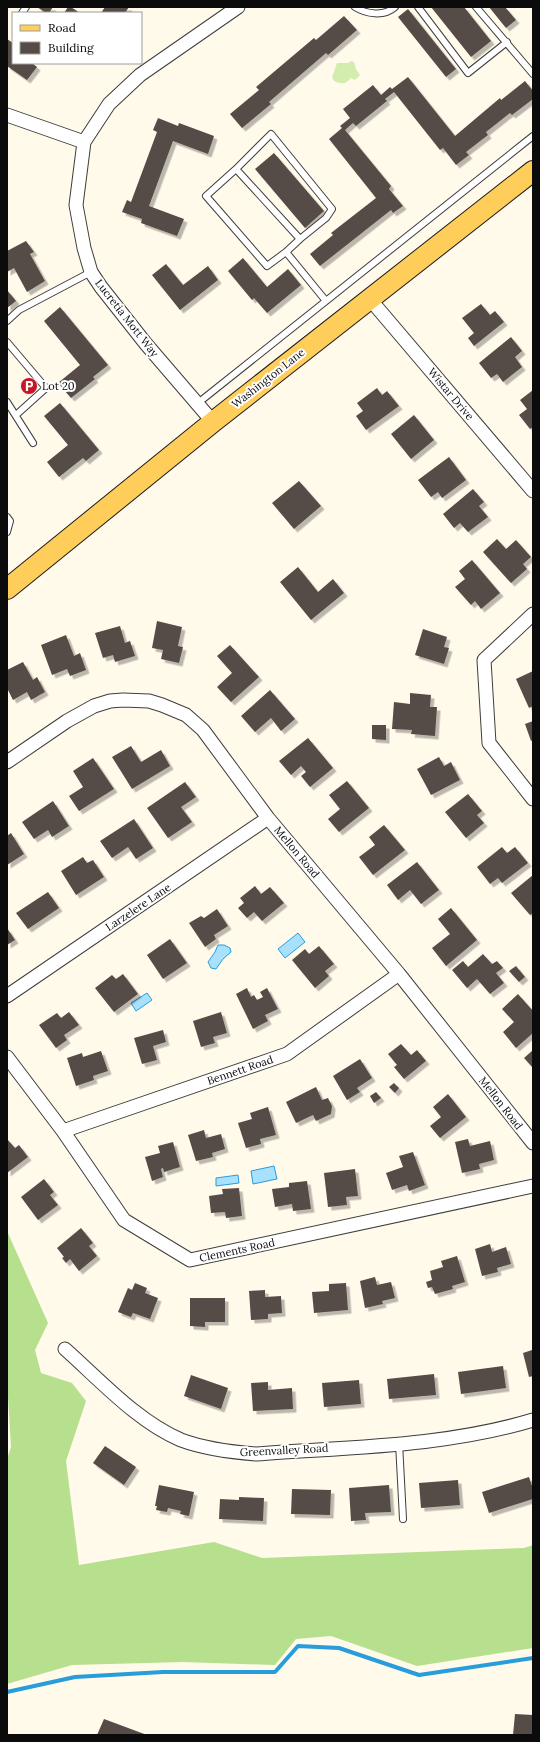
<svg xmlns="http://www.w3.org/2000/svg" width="540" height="1742" viewBox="0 0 540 1742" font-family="Lora,serif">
	<defs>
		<filter id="shadow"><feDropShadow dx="3.5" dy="3.5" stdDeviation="0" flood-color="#0004"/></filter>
	</defs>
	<rect width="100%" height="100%" fill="#fffaea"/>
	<path fill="#d3edaf" d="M351,61l3,1 2,7 4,6 -5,5 -4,-2c-6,7 -9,6 -17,3l-2,-4 5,-14h11z"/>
	<path fill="#b6e08d" d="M7,1231l41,92 -13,27 6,23 31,10 14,18 -20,60 13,104 135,-23 48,16 262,-10 9,-3v103l-116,18 -86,-30 -35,3 -21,26 -92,-3 -111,3 -65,19v-225l4,-12 -4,-67z"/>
	<path fill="#a8e1fd" stroke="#279ddb" d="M298,933l7,9 -20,16 -7,-9z
		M218,945h6l6,3 1,4 -8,7 -7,10 -5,-1 -3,-6 7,-10z
		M147,993l5,7 -16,11 -5,-8z
		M274,1166l3,13 -24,5 -2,-13z
		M238,1175l1,8 -23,3v-8z"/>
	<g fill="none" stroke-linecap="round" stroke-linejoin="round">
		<path stroke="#279ddb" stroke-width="4" d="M7,1692l68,-15 88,-5h112l23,-26 41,2 80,27 114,-17"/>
	</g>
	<path fill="#554c47" filter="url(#shadow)" d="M37,7h16l-4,6h-3z
		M68,7h3l9,6h-16z
		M105,7h24l-4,6h-24z
		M431,7h33l27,34 -20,16z
		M489,7h16l11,13 -10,8z
		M408,9l48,60 -10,8 -48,-60z
		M344,16l13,14 -29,25 -2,-2 -57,49 2,2 -29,24 -12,-14 29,-24 -3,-3 58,-49 2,2z
		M7,39l6,4v20h19l5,4 -10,13 -20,-14z
		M408,77l47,59 45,-38 1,2 24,-19 8,10v8l-21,16 -2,-2 -24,19 2,3 -22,17 3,3 -13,10 -13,-17 -3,2 -46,-58 -9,7 2,2 -31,25 -3,-3 -8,7 46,56 -2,3 14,17 -10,7 -2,-3 -71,56 -10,-12 23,-19 -2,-2 45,-35 -47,-59 13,-11 -2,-2 10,-8 -7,-9 30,-24 8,10 9,-8 2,2z
		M158,118l20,8 1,-3 35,13 -6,18 -35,-13 -24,65 35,13 -7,17 -36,-13 1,-4 -20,-7 5,-12 4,2 26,-70 -4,-2z
		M274,153l50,58 -19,17 -50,-59z
		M26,241l8,11 -4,2 15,27 -18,11 -13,-24 -7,4v-21z
		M243,258l24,29 21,-18 13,16 -34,28 -13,-15 -2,2 -24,-29z
		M166,264l17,21 25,-19 10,14 -38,30 -28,-35z
		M7,290l9,11 -9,7z
		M481,304l9,11 5,-4 9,11 -30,24 -6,-8 6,-5 -12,-15z
		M60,307l48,58 -15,12 2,2 -24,19 -13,-15 22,-18 -36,-44z
		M511,337l11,14 -7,6 7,10 -19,15 -6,-8 -6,4 -12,-15z
		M377,388l5,7 5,-4 12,15 -33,24 -10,-14 7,-5 -6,-8z
		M533,390v37l-3,2 -11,-14 8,-6 -7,-9z
		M60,403l39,47 -13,11 -3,-3 -24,19 -12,-15 21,-17 -24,-29z
		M414,415l20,25 -23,19 -20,-25z
		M449,457l17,23 -24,18 -4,-6 -7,5 -13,-17z
		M299,481l22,25 -27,23 -22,-26z
		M473,489l11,13 -5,4 9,11 -20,15 -8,-9 -6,5 -11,-14z
		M497,539l9,10 10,-9 15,17 -8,7 4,5 -16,14 -28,-31z
		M472,560l28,33 -19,16 -6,-8 -4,4 -16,-18 10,-8 -6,-8z
		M298,567l20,25 15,-13 11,14 -33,27 -31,-38z
		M157,621l25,6 -4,19 5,1 -4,16 -18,-4 2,-9 -11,-2z
		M120,626l5,17 5,-2 5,15 -20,6 -2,-7 -10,3 -8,-25z
		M423,629l24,8 -3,10 5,1 -5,16 -29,-9z
		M66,635l8,21 6,-3 6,17 -16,6 -3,-7 -15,6 -11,-30z
		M230,645l29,32 -28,25 -14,-15 15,-14 -15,-17z
		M23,662l10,18 4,-3 8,15 -14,8 -4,-8 -14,8 -6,-12v-18z
		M533,671v35l-4,2 -13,-29z
		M270,690l25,29 -14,12 -10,-13 -16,14 -14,-16z
		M410,693l21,2 -1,12h7l-2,29 -24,-2 1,-4 -20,-1 2,-27 16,2z
		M533,721v19l-2,1 -6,-17z
		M372,725h14v15l-14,-1z
		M308,738l25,30 -23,19 -9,-11 5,-4 -5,-6 -10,9 -12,-14z
		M131,746l10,16 20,-12 9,16 -38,23 -20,-32z
		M439,757l5,9 7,-4 9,18 -29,15 -14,-26z
		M93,758l21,31 -35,22 -10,-15 14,-9 -10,-16z
		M347,781l22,27 -30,24 -11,-13 12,-10 -11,-14z
		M185,782l11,15 -15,10 11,15 -24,16 -21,-30z
		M468,794l14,17 -5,4 7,8 -18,15 -21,-26z
		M53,801l16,25 -17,11 -4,-7 -14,9 -12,-17z
		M134,819l19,29 -17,11 -8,-12 -16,11 -12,-17z
		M384,825l21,25 -32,25 -14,-18 16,-12 -6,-8z
		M11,833l13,21 -17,11v-29z
		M502,847l5,6 8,-6 13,16 -26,20 -4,-5 -8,6 -13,-17z
		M83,857l4,6 6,-3 11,17 -28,18 -15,-24z
		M417,862l22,28 -18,14 -11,-14 -12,10 -11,-15z
		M533,875v38l-3,2 -19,-22z
		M255,886l6,8 9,-7 14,16 -22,18 -8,-9 -7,6 -9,-10 6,-5 -4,-5z
		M48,892l11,16 -31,21 -12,-16z
		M451,908l26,32 -31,26 -14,-18 18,-14 -12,-15z
		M217,909l11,17 -14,9 2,4 -11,8 -16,-24 12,-7 3,2z
		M7,928l8,12 -8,5z
		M170,939l17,24 -24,16 -16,-24z
		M319,946l15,18 -9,7 4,5 -14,12 -23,-28 13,-11 4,5z
		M483,954l9,10 5,-3 6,7 -7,5 8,10 -14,11 -13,-15 -10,9 -15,-18 11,-9 5,6z
		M516,966l9,11 -6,5 -10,-11z
		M123,974l15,20 -24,18 -19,-24 17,-13 4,4z
		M247,988l4,9 3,-2 3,5 6,-3 -3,-5 7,-4 11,21 -13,6 3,6 -15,8 -17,-35z
		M518,994l15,17v22l-17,15 -13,-16 11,-10 -12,-13z
		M69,1012l10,13 -15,10 3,5 -11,8 -17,-23 18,-12 4,5z
		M221,1012l6,21 -14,4 2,6 -14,4 -8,-26z
		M163,1030l3,12 -13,4 4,14 -15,4 -8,-26z
		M401,1044l10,11 6,-5 9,11 -22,18 -10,-12 3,-2 -9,-11z
		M533,1050v18l-9,-10z
		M101,1051l7,20 -15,5 1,4 -18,6 -9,-28 15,-5 1,4z
		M360,1059l12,19 -15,10 3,4 -13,8 -14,-24z
		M394,1083l5,5 -4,5 -6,-6z
		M316,1087l6,13 6,-2 4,8 -1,8 -15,7 -3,-6 -17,8 -10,-21z
		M376,1092l5,6 -7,5 -4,-7z
		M448,1094l18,23 -26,21 -10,-12 11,-9 -8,-10z
		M268,1107l8,28 -16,4 1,5 -15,4 -8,-25 14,-4 -2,-6z
		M204,1130l2,8 15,-4 4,15 -13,4 1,4 -17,4 -8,-26z
		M7,1139l8,9 4,-3 9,12 -21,16z
		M468,1139l2,7 20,-5 4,19 -15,4 1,5 -18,4 -7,-31z
		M173,1142l7,25 -16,5 -1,-4 -2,1 2,8 -11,4 -7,-24 15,-4 -2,-7z
		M413,1152l12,33 -16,6 -2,-6 -15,5 -6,-17 17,-6 -4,-11z
		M355,1169l3,27 -12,1 1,8 -19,2 -4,-34z
		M44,1179l10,13 -4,3 8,10 -20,15 -17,-23z
		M307,1181l4,28 -18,2 -1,-7 -17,3 -3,-18 17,-2v-4z
		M239,1188l3,28 -16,2 -1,-6 -14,1 -2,-17 14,-2 -1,-5z
		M81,1228l12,15 -4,3 8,10 -18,15 -9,-12 -4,4 -4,-5 2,-1 -7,-9z
		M490,1244l2,8 14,-5 5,17 -14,4 1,4 -16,4 -7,-27z
		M457,1256l8,26 -13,4 1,3 -18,5 -3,-7 -4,1 -2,-6 6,-2 -2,-9 13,-4 -2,-6z
		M375,1277l2,8 14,-3 4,16 -13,3 1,3 -18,4 -5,-27z
		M135,1283l12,5 -2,5 13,5 -8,21 -17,-6 -2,4 -13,-5 10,-24 4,2z
		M346,1283l2,27 -34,3 -2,-21 17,-1v-7z
		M265,1290v7l16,-1 1,17 -14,1v5l-17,1 -2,-29z
		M190,1298h35v24h-20v5l-15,-1z
		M532,1350l1,26 -4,1 -6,-24z
		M503,1366l3,22 -45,6 -3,-22z
		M434,1374l2,21 -47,4 -2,-20z
		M191,1375l37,13 -7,21 -37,-13z
		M359,1380l2,24 -37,3 -2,-24z
		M268,1382v8l24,-2 1,21 -40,2 -2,-28z
		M105,1446l31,21 -12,18 -31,-22z
		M529,1477l4,12v10l-44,14 -7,-21z
		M458,1480l2,25 -39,3 -2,-25z
		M159,1485l35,7 -5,24 -9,-2 1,-3 -13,-3 -1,4 -11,-2 1,-4h-2z
		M389,1485l2,27 -26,1 1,7 -15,1 -2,-33z
		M292,1489l39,1 -1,25 -39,-1z
		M239,1497l25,1 -1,23 -44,-2 1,-20 19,1z
		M515,1714l18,1v20h-20z
		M104,1719l43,16h-50z"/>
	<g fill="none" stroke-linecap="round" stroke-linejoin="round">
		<g stroke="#3e3e3e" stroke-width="8">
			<path id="lane" d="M355,7c11,7 29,10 40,0
				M418,7l50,66 39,-31
				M476,7l57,67
				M22,13l4,-6
				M236,169l35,-35 61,75 -6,9 -26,21
				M286,252l14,-13 -64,-70 -30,27 61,70 19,-14 40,49
				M7,321l12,-11 72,-38
				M7,342l39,46 -30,27
				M7,402l26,41
				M198,403l335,-267
				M7,517l3,4 -3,11
				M399,1443l4,76"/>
		</g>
		<g stroke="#3e3e3e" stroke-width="15">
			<path id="street" d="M7,115l77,27
				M369,298l164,193
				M213,422l-67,-78 -45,-57 -10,-15 -7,-24 -8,-43 8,-63 25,-38 31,-29 98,-68
				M533,614l-49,46 5,83 44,56
				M7,762l60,-41 27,-15 16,-5 13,-1 26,1 13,4 24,10 17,15 65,88 131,156 134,169
				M7,996l261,-178
				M7,1057l56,74 61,89 66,40 343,-74
				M63,1131l224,-77 112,-80
				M65,1349c35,31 73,73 116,91 24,9 49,12 75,14 92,-7 188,-7 277,-34"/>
		</g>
		<g stroke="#1c1c1c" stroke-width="22">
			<path id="primary" d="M7,589l206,-167 320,-251"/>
		</g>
		<use href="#lane" stroke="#fff" stroke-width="6"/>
		<use href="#street" stroke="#fff" stroke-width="13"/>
		<use href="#primary" stroke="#ffce5a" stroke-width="20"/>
	</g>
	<defs>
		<g id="parking-disc" transform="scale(0.9)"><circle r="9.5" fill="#c91627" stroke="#fff"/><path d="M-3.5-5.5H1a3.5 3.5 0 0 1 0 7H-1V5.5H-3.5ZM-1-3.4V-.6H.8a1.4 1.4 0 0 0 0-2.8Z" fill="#fff"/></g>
	</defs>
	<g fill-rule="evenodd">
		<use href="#parking-disc" x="29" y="386"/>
	</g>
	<g text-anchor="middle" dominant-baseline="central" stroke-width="4" stroke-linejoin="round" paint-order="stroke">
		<g font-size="11" fill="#0b0b0b" stroke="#fff">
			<text transform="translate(127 318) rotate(52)">Lucretia Mott Way</text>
			<text transform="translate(268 378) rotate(-38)">Washington Lane</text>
			<text transform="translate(451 394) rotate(50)">Wistar Drive</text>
			<text transform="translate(297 852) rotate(50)">Mellon Road</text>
			<text transform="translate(138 907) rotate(-34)">Larzelere Lane</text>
			<text transform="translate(240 1070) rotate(-19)">Bennett Road</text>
			<text transform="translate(501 1103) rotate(52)">Mellon Road</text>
			<text transform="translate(237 1250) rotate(-12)">Clements Road</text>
			<text transform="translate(284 1450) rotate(-3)">Greenvalley Road</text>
		</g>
		<g font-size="11" fill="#0b0b0b" stroke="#fff" text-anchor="start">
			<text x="42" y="386">Lot 20</text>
		</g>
	</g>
	<rect width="540" height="1742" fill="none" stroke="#0b0b0b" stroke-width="16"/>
	<rect x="12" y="12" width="130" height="52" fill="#ffffff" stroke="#9d9d9d"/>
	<rect x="20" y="25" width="20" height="6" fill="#ffce5a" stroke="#9d9d9d"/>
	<text x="48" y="32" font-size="12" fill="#0b0b0b">Road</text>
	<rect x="20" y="42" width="20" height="12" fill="#554c47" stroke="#9d9d9d"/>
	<text x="48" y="52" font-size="12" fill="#0b0b0b">Building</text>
</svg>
